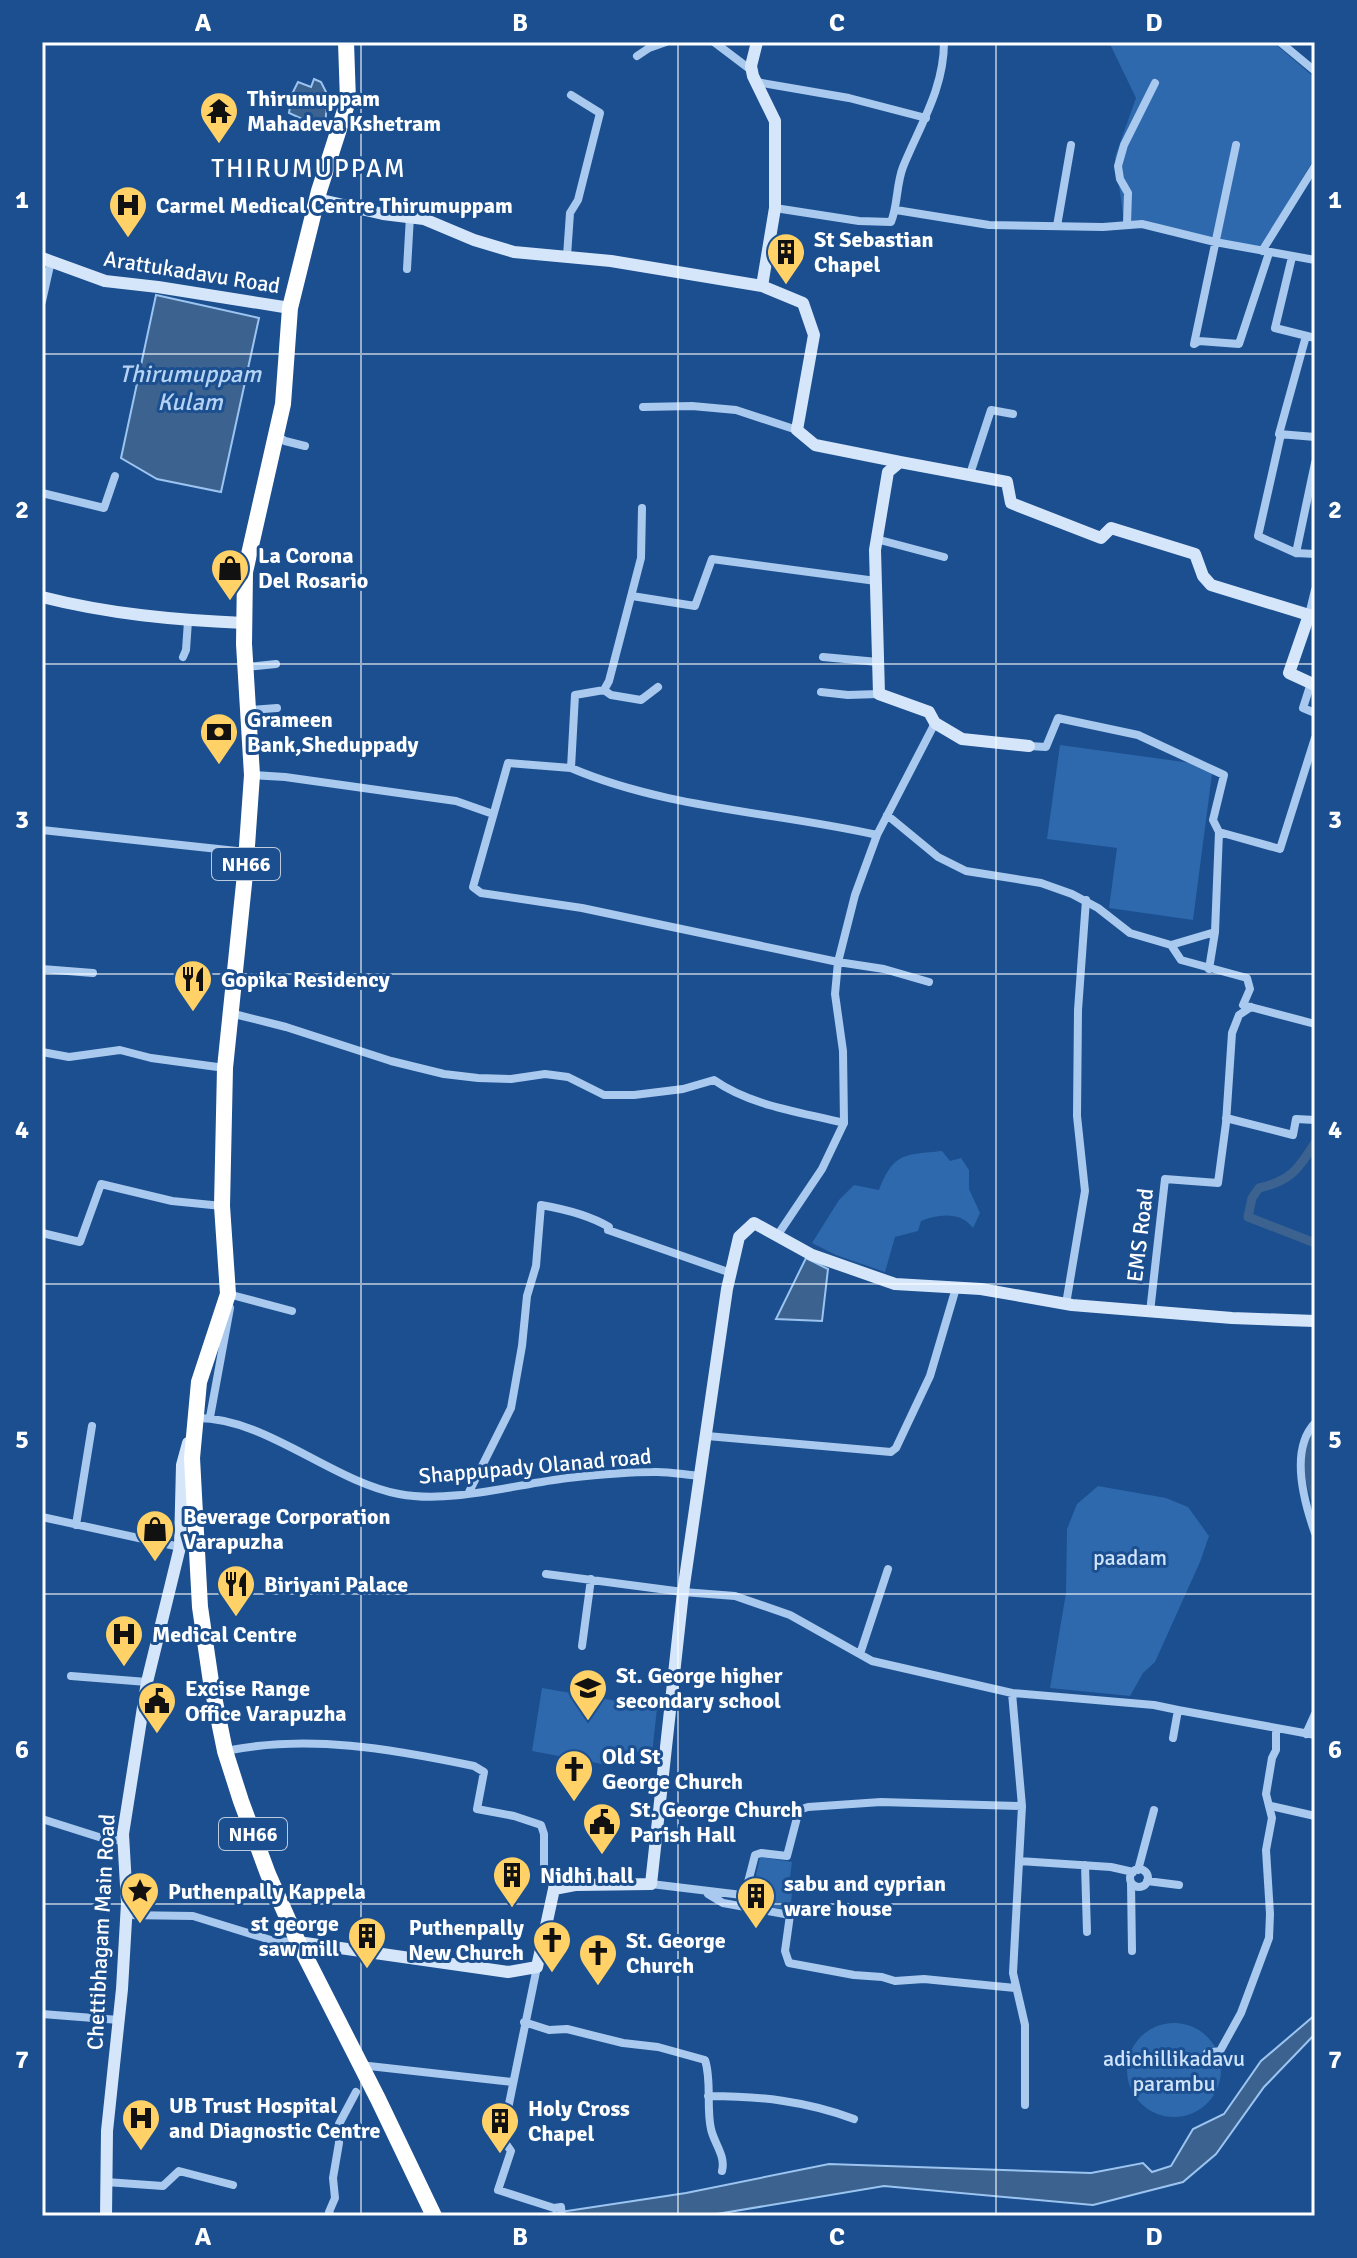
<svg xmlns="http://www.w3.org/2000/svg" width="1357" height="2258" viewBox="0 0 1357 2258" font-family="Signika,sans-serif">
	<rect width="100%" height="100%" fill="#1b4f8f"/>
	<path fill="#2e69ad" d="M1109,42h164l42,36v79l-54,90 -46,-5 -70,-22 -21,1 -9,-64 21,-59z
		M1060,745l153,21 -20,154 -84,-12 8,-60 -70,-9z
		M942,1151l8,10 11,-3 8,12v19l11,24 -7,15c-12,-17 -35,-14 -52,-7l-3,10 -23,6 -10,35 -49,-17 -24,-12 27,-43 15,-15 25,5c15,-38 25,-35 63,-39z
		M1098,1486l68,12 22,9 21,29 -9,26 -45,100 -12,11 -13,23 -80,-8 16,-95 1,-64 10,-25z
		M542,1688l115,20 -5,46 -46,-6 -4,16 -70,-13z
		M760,1857l32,5 -3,23 4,1 -3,24 -40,-6z
		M1127 2070a47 47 0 1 1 94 0a47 47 0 1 1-94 0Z"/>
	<path fill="#3c6290" stroke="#9cc4f0" stroke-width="2" d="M314,79l7,3 7,14 -3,28 -5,3 -31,-14 3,-19 6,-12 13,5z
		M156,295l103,23 -38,174 -64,-13 -36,-21z
		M806,1258l22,11 -6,52 -46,-2z
		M1315,2015v19l-51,53 -48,67 -33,28 -90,23 -209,-19 -179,30h-171l152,-23 143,-29 262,9 52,-10 9,9 19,-6 22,-37 31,-15 37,-53z"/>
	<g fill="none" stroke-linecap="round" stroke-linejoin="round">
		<path stroke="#3c6290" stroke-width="9" d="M1315,1143c-17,27 -25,38 -56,45l-7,10 -4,19 67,26
			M1315,1431c-11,16 -6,48 0,66"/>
		<path stroke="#a9c9ee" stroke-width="8" d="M714,42l37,28
			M1280,42l35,29
			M637,56l12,-8 17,-6
			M756,82l93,16 77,20
			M1236,145l-42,199 5,-3 40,3 30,-91
			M775,208l84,13 32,1c7,-17 5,-37 12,-55 17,-42 41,-78 41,-125
			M896,210l93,15 114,2 39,-3 73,18 100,18
			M1127,224l1,-31 -8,-14 -2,-13 6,-21 31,-62
			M1057,226l14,-81
			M1262,251l53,-85
			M567,256l3,-43 8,-13 22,-87 -29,-18
			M1292,257l-17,71 40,10
			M407,269l3,-53
			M42,301l9,-40
			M1306,336l-27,98 36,3
			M643,407l49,-1 44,4 61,20
			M1281,434l-23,102 38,17
			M277,436l8,5 20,5
			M1315,463l-19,90 19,1
			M970,474l21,-64 22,4
			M42,493l62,15 11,-32
			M876,539l68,18
			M632,596l63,10 17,-47 164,22
			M1309,615l6,-25
			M183,657l3,-7 2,-29
			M823,657l55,5
			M246,667l30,-3
			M1311,683l-8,25 12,5
			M658,687l-17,13 -30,-5 -7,-5 -29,5 -4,73 -63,-5 -35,124 8,6 101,15 256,54 46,7 45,13
			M604,690l5,-9 32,-123 1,-50
			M821,692l27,3 31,-1
			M249,710l28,-2
			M1029,746l17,1 12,-29 80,17 86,40 -11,45 6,12
			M571,768c96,41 205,44 306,67l58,-112
			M252,775l33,2 171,24 37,13
			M887,815l51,42 28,14 75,12 31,11 26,14 32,25 41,12 10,15 66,18 3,11 -7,16 72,19
			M42,830l204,22
			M1171,945l44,-13 4,-100 61,17 35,-111
			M42,969l51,4
			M1209,969l6,-37
			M230,1013l56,14 105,34 53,13 34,4 33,1 34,-5 23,3 36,18h30l49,-6 31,-9c37,26 87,32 130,43l-22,46 -45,67
			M42,1052l27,5 51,-7 31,8 74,10
			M1226,1118l67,17 3,-16 19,1
			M844,1123l-1,-72 -8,-57 3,-32 17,-67 22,-60
			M42,1233l38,9 21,-58 71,17 50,5
			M229,1295l-1,-1 64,17
			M1066,1304l19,-113 -8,-75 1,-106 8,-110
			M1150,1312l15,-133 53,4 8,-60 6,-90 7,-18 12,-8
			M210,1417l20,-109
			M196,1418c69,-1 135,63 203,76 52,10 117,-10 169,-16 28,-3 56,-6 85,-6 15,-1 32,3 48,4
			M1315,1423c-26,27 -11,79 0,110
			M707,1436l184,16 5,-4 34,-72 26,-88
			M469,1492l42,-84 11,-62 5,-50 9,-30 5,-61c23,4 48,10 68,22l-1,3 123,43
			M42,1517l138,30
			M76,1525l16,-99
			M546,1574l137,18 52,4 55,19 82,46 140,32 142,12 24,5 -5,28
			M582,1646l9,-67
			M860,1654l28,-85
			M71,1676l76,6
			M1012,1693l10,113 -9,167 12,52v80
			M1178,1710l137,25
			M1306,1734l9,-20
			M225,1751c84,-17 167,-2 249,15l10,6 -7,37 37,7 27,9 3,9v33l10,22
			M1271,1806l44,10
			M42,1819l60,19 22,3
			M1019,1861l92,6 22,5
			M1085,1865l2,67
			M1130 1878a9 9 0 1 1 18 0a9 9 0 1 1-18 0Z
			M1138,1870l16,-60
			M1147,1881l32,4
			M1131,1883l1,68
			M651,1884l91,11 4,-5 9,-35 6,-2 26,3 12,-46 9,-3 73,-5 141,4
			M708,1894l15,9 67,12 -5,36 4,12 65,12 28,2 13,4 29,-2 91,9
			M125,1915l68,1 81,25 23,1
			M537,1967l-35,171 9,13 -13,39 56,18 7,-1 1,9
			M42,2014l77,6
			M524,2022l25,8 18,-1 56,14 35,4 47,13c7,21 1,47 6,69 3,14 15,27 11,42
			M1207,2053l13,-2 21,-38 28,-75 1,-24 -4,-64 6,-32 -6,-24 6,-36 4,-8v-20
			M360,2065l153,17
			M708,2096c51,0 98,5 146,23
			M106,2182l57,4 16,-15 54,14
			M331,2216l-2,-4 6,-14 -2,-20 6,-35v-19l17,-32"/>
		<path stroke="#d6e6fa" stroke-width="12" d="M757,42l-6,24 2,10 22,45v87l-13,78
			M317,199l66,15 41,5 50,21 40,12 97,9 151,25 41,17 11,32 -17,95 18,15 85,17
			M42,258l63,23 53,6 132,21
			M42,597c67,17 133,23 202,26
			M1029,746l-67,-7 -27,-16 -6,-11 -50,-18 -4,-144 13,-78 12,-10 107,20 4,21 90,35 10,-10 84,26 8,22 8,9 98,30 -20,58 26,12
			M298,1942l210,30 29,-5 17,-78 21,-4 76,-1 32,-292 44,-303 12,-52 15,-14 58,32 83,29 86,5 91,16 160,13 83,3
			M106,2216l1,-85 15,-142 5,-86 -4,-69 24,-152 33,-135 2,-82 6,-22"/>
		<path stroke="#fff" stroke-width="16" d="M346,42l2,59 -29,90 -29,117 -7,96 -38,168 -1,72 8,131 -7,99 -20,194 -3,138 6,88 -29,88 -7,76 8,149 11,75 14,69 16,50 27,73 30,68 80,157 56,117"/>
	</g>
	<path fill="none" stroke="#fff" stroke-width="2" stroke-opacity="0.55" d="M361,42v2174M678,42v2174M996,42v2174M42,354h1273M42,664h1273M42,974h1273M42,1284h1273M42,1594h1273M42,1904h1273"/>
	<defs>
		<g id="temple-pin" transform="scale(2)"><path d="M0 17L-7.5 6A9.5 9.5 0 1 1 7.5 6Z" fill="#ffd166" stroke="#1b4f8f"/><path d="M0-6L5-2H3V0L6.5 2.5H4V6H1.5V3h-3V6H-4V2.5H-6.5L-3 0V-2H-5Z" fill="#111"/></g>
		<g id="hospital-pin" transform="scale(2)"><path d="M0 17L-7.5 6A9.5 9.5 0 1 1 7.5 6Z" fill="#ffd166" stroke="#1b4f8f"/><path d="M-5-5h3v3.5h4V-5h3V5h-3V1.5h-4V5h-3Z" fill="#111"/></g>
		<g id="building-pin" transform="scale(2)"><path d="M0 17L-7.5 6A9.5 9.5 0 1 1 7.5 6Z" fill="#ffd166" stroke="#1b4f8f"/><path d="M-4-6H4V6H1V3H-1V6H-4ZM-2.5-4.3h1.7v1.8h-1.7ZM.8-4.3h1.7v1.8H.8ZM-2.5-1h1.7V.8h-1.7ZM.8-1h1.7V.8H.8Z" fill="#111"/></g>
		<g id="shop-pin" transform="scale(2)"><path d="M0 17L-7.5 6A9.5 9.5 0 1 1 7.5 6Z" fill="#ffd166" stroke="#1b4f8f"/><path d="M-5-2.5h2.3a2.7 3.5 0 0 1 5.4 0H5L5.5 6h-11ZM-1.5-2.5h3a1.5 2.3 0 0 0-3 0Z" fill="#111"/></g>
		<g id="bank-pin" transform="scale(2)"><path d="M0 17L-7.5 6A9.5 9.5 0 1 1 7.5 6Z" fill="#ffd166" stroke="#1b4f8f"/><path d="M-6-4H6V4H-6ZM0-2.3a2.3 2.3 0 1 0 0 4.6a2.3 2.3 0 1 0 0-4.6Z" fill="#111"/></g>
		<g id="restaurant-pin" transform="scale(2)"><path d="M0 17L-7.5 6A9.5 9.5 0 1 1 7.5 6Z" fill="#ffd166" stroke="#1b4f8f"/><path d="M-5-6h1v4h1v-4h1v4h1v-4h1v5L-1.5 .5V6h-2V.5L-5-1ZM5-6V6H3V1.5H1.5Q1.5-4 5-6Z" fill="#111"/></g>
		<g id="school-pin" transform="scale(2)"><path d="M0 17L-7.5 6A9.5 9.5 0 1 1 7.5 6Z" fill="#ffd166" stroke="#1b4f8f"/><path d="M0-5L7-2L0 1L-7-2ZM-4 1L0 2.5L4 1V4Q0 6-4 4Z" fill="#111"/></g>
		<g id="civic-pin" transform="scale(2)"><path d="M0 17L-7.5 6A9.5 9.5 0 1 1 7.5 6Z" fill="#ffd166" stroke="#1b4f8f"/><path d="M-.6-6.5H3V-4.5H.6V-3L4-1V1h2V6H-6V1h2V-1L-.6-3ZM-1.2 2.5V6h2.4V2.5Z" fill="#111"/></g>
		<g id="church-pin" transform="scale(2)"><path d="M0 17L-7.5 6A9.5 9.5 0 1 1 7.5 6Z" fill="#ffd166" stroke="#1b4f8f"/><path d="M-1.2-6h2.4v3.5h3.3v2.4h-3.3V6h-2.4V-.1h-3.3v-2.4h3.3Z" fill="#111"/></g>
		<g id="sight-pin" transform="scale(2)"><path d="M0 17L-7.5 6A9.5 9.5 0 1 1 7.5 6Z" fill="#ffd166" stroke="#1b4f8f"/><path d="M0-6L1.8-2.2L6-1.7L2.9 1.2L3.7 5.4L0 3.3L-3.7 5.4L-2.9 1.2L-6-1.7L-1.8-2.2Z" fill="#111"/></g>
	</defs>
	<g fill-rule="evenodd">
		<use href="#temple-pin" x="219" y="111"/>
		<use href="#hospital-pin" x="128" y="205"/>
		<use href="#building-pin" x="786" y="252"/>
		<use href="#shop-pin" x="230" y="568"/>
		<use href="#bank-pin" x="219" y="732"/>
		<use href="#restaurant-pin" x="193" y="979"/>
		<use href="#shop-pin" x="155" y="1529"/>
		<use href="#restaurant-pin" x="236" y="1584"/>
		<use href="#hospital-pin" x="124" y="1634"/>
		<use href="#school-pin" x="588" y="1688"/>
		<use href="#civic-pin" x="157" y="1701"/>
		<use href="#church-pin" x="574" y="1769"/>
		<use href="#civic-pin" x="602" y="1822"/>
		<use href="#building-pin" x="512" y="1875"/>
		<use href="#sight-pin" x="140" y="1891"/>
		<use href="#building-pin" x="756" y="1896"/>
		<use href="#building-pin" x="367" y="1936"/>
		<use href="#church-pin" x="552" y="1940"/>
		<use href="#church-pin" x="598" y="1953"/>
		<use href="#hospital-pin" x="141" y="2118"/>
		<use href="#building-pin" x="500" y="2121"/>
	</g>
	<g text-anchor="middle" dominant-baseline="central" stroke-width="6" stroke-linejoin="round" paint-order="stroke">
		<g fill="#1b4f8f" stroke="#bbcadd" stroke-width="2">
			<rect x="212" y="848" width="68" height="32" rx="6"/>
			<rect x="219" y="1818" width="68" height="32" rx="6"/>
		</g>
		<g font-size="20" font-weight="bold" fill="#fff">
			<text x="246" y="864">NH66</text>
			<text x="253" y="1834">NH66</text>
		</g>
		<g font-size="22" font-weight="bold" fill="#fff" stroke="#1b4f8f" text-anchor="start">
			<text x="247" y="98">Thirumuppam<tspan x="247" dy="25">Mahadeva Kshetram</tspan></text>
			<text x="156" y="205">Carmel Medical Centre Thirumuppam</text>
			<text x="814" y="239">St Sebastian<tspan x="814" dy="25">Chapel</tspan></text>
			<text x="258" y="555">La Corona<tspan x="258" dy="25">Del Rosario</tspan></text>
			<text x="247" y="719">Grameen<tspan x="247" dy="25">Bank,Sheduppady</tspan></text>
			<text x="221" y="979">Gopika Residency</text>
			<text x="183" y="1516">Beverage Corporation<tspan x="183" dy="25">Varapuzha</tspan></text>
			<text x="264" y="1584">Biriyani Palace</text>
			<text x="152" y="1634">Medical Centre</text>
			<text x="616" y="1675">St. George higher<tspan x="616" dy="25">secondary school</tspan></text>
			<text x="185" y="1688">Excise Range<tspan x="185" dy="25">Office Varapuzha</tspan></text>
			<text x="602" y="1756">Old St<tspan x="602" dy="25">George Church</tspan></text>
			<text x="630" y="1809">St. George Church<tspan x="630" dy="25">Parish Hall</tspan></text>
			<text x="540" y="1875">Nidhi hall</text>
			<text x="784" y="1883">sabu and cyprian<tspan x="784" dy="25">ware house</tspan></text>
			<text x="168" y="1891">Puthenpally Kappela</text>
			<text x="339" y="1923" text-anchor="end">st george<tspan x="339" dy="25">saw mill</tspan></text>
			<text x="524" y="1927" text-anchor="end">Puthenpally<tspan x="524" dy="25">New Church</tspan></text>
			<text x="626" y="1940">St. George<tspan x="626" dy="25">Church</tspan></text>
			<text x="169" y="2105">UB Trust Hospital<tspan x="169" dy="25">and Diagnostic Centre</tspan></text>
			<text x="528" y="2108">Holy Cross<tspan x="528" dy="25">Chapel</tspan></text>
		</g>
		<g font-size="22" fill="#fff" stroke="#1b4f8f">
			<text transform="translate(192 272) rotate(9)">Arattukadavu Road</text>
			<text transform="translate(1140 1235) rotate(-83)">EMS Road</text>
			<text transform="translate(535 1466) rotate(-5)">Shappupady Olanad road</text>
			<text transform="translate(101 1932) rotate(-87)">Chettibhagam Main Road</text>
		</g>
		<g font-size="22" fill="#cfe3fa" stroke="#1b4f8f">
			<text x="1130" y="1557">paadam</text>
			<text x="1174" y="2058">adichillikadavu<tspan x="1174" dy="25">parambu</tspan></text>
		</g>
		<g font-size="24" font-style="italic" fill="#b5d3f5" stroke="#1b4f8f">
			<text x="190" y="374">Thirumuppam<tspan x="190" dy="28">Kulam</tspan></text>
		</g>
		<g font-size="26" letter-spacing="2" fill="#fff" stroke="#1b4f8f">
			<text x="309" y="169">THIRUMUPPAM</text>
		</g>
	</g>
	<rect width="1357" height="2258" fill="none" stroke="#1b4f8f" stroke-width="88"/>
	<rect x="44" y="44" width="1269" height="2170" fill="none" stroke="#fff" stroke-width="3"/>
	<g font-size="26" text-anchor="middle" font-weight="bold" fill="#fff">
		<text x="203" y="31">A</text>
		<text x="520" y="31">B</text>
		<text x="837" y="31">C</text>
		<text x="1154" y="31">D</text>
		<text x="22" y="208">1</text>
		<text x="1335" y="208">1</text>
		<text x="22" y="518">2</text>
		<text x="1335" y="518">2</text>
		<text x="22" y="828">3</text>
		<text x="1335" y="828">3</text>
		<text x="22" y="1138">4</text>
		<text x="1335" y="1138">4</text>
		<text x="22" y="1448">5</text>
		<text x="1335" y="1448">5</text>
		<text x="22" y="1758">6</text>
		<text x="1335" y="1758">6</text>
		<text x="22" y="2068">7</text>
		<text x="1335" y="2068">7</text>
		<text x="203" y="2245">A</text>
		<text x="520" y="2245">B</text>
		<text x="837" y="2245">C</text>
		<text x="1154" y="2245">D</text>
	</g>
</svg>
